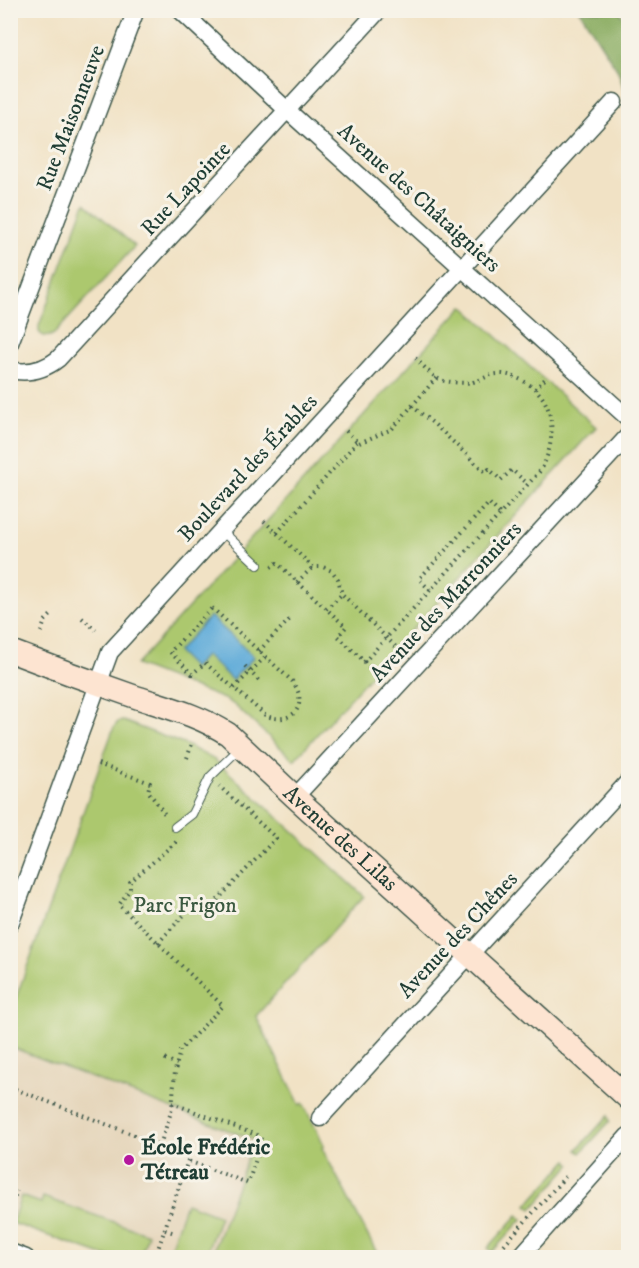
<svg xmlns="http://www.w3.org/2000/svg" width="639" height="1268" viewBox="0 0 639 1268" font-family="'IM FELL DW Pica',serif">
	<rect width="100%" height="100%" fill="#f7f3e8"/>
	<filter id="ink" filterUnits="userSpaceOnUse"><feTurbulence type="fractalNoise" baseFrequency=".0167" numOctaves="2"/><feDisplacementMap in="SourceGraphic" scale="12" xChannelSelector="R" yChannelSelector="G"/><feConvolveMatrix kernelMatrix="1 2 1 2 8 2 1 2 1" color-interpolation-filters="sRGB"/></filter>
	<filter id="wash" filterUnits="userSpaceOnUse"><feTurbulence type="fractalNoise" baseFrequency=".008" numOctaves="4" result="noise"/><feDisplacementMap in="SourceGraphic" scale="24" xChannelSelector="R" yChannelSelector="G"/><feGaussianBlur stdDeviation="1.35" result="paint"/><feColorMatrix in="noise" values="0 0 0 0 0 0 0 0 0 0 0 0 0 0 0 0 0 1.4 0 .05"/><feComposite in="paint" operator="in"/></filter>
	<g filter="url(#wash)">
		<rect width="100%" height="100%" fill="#f1e2c5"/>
		<path fill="#e3d2b5" d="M10,1047l244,93 -43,117h-103l-97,-35z"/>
		<path fill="#acc86e" stroke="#668251" stroke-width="1.5" d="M85,203l50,43 -80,87c-6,5 -11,5 -16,-1v-6z
			M463,306l133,121 -302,333 -61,-56 -9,-5 -88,-34z
			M123,721l63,24 29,15 149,136 -108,120 44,89 3,-2 21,42 -2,3 57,109h-168l43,-117 -243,-93 -1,-33 104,-287 4,-5z
			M608,1116l2,5 -29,32 -4,-3z
			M568,1160l3,4 -39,45 -5,-4z
			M21,1196l20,7 2,-6 105,37 -8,23h-32l-96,-34z
			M186,1203l34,13 -15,41h-38z
			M518,1215l4,4 -30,33 -4,-4z"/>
		<path fill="#89ac61" stroke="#54744a" stroke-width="1.5" d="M580,11h39l9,13v78l-10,-31z"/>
		<path fill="#60acd9" stroke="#407486" stroke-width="1.5" d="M210,616l44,41 -22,23 -26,-25 -13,13 -16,-16z"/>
	</g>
	<g filter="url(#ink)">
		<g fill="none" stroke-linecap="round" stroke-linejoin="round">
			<g stroke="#3e564a" stroke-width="10">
				<path id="lane" d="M221,530l37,35
					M175,827l17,-13 18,-37 31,-30"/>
			</g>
			<g stroke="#3e564a" stroke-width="19">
				<path id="street" d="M180,10l108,101 340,307
					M10,343l126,-333
					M10,370c18,4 34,0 48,-11l321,-349
					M295,797l333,-361
					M10,924l100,-272 504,-550
					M320,1118l308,-336
					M10,1252l16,6
					M519,1258l109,-122"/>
			</g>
			<g stroke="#3e564a" stroke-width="25">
				<g id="secondary">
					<path id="s1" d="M10,651c41,16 82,31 123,45 33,11 66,19 95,38l67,63 333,301"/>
				</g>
			</g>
			<path stroke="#3e564a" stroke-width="4" stroke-dasharray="1.5 4.5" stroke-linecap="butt" d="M535,389l11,-11
				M412,406l22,18 51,48 4,-3 12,11 11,-10 16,14
				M346,431l13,12 33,-14 45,-52
				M264,521l49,46h10l9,4 6,8 4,15 56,55
				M277,533l80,-91
				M271,567l6,-4 69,64 -8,9 38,37
				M297,582l16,-15
				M430,590l-11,-11 70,-76 11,11
				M212,608l80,73c3,5 6,9 7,14 4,22 -19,28 -34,20l-60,-52 -13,11 -22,-22z
				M326,609l16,-15
				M82,618l14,12
				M41,632l4,-11 6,-6
				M259,651l31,-32
				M364,662l177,-192c16,-29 16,-71 -16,-88 -7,-4 -14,-7 -22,-8 -14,-1 -18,5 -30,8 -5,2 -27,0 -32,-2 -9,-3 -20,-17 -28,-24
				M245,666l14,15
				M234,688l31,-31
				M187,758l5,-14
				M98,764l52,19 -2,8 19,26
				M195,903l18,17
				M210,908l9,5
				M158,943l40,-43 12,8 66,-70 -57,-52
				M165,1059l12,5
				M10,1087l150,58
				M172,1103l87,33 3,5 -14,42 -60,-22
				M10,1208l7,-17
				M165,1230l10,3
				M155,1258l34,-101 -29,-12 12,-36 3,-38 5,-21 43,-44 -104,-101 11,-16v-7l46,-40v-2
				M492,1258l74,-82"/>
			<use href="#lane" stroke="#fff" stroke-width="8"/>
			<use href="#street" stroke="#fff" stroke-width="16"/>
			<use href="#secondary" stroke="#fde4d1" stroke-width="22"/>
		</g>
	</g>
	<circle fill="#b5179e" stroke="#f7f3e8" stroke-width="2" cx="129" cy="1160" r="6"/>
	<g text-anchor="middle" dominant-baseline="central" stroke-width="6" stroke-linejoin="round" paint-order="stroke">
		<g font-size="22" fill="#1f3d34" stroke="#f7f3e8">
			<text transform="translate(71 118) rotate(-69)">Rue Maisonneuve</text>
			<text transform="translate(186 189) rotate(-47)">Rue Lapointe</text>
			<text transform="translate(419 198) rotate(42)">Avenue des Châtaigniers</text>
			<text transform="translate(248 468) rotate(-47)">Boulevard des Érables</text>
			<text transform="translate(446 602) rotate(-47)">Avenue des Marronniers</text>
			<text stroke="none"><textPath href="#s1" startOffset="387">Avenue des Lilas</textPath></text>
			<text transform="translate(458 935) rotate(-47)">Avenue des Chênes</text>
		</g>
		<g font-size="22" fill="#3b5940" stroke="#f7f3e8">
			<text x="185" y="905">Parc Frigon</text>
		</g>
		<g font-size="22" font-weight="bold" fill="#1f3d34" stroke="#f7f3e8" text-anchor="start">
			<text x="141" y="1147">École Frédéric<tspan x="141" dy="25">Tétreau</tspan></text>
		</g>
	</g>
	<rect width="639" height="1268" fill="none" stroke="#f7f3e8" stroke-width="36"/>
</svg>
